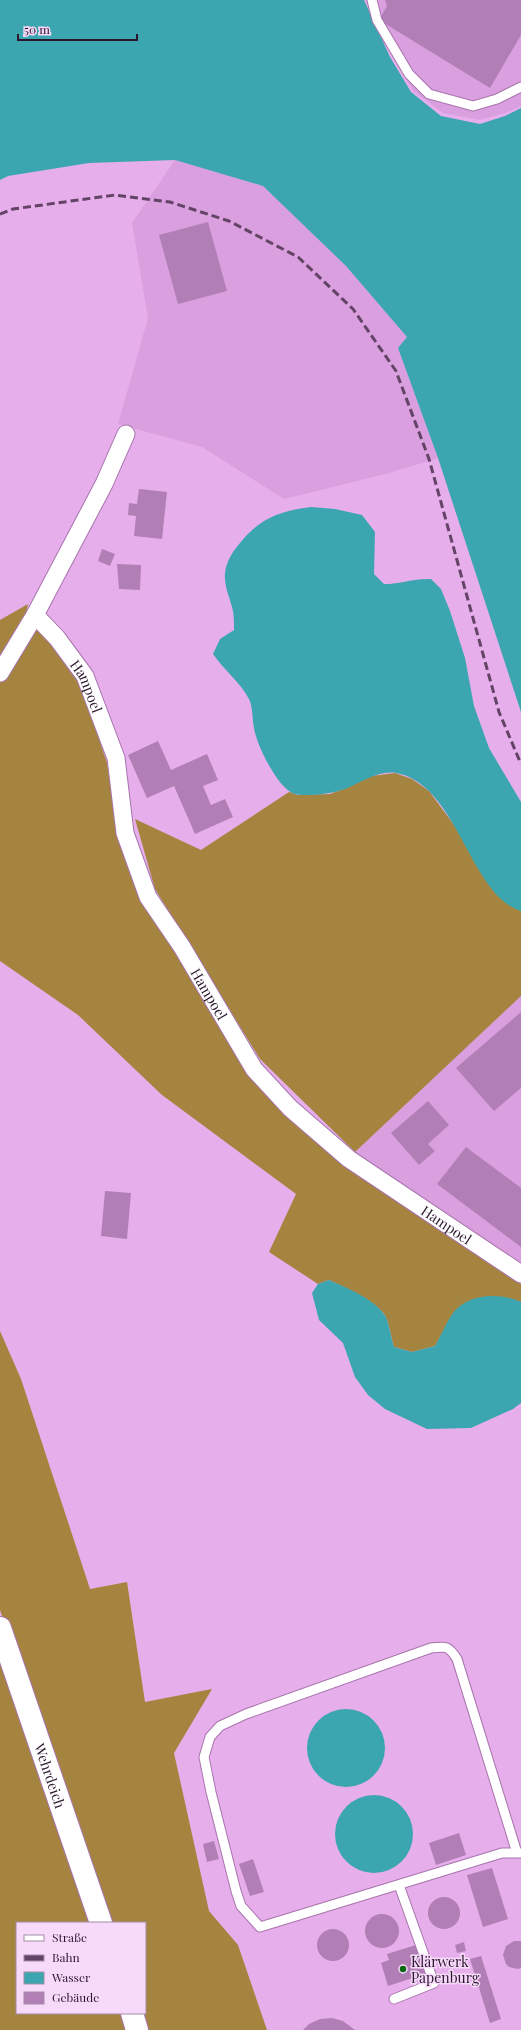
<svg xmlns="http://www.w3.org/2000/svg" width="521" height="2030" viewBox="0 0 521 2030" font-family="'Playfair Display',serif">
	<rect width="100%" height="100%" fill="#e6aeea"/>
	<path fill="#da9fdf" d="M365,0h156v106l-16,7 -25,7 -37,-7 -30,-22 -21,-36z
		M175,160l88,26 83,80 61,71 -9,11 40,110 -49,15 -105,26 -82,-52 -84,-23 30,-106 -16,-95z
		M521,996v274l-166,-118z"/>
	<path fill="#a5843f" d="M28,604l-3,14 30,28 24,34 28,83 11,72 56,114 76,126 95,88 176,121v18c-9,-4 -17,-4 -27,-5 -37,-1 -42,21 -59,49l-23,6 -18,-5c-2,-7 -6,-26 -8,-30 -10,-17 -40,-29 -57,-37l-11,4 -49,-32 27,-58 -134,-99 -84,-80 -78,-54v-341z
		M395,773l17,6 17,12 28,38 24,43 40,38v86l-166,156 -95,-93 -105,-170 -20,-70 66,31 88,-58 9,3 32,-1 16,-6 25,-12z
		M0,1331l21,48 69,210 37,-7 18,120 67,-13 -38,64 35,158 29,34 29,85h-121l-6,-17h5v-90h-36l-109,-313z
		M0,1651l93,272h-76v90h106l6,17h-129z"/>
	<path fill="#3ba6b0" d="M0,0h364l26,57 21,35 30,24 39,8 25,-8 16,-8v604l-83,-254 -40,-110 9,-11 -61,-71 -83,-80 -88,-26 -86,3 -81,13 -8,4z
		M311,507l24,2 27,6 13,17 -1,42 10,10c17,0 31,-6 47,-5l10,10 9,22 15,47 9,48 15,42 32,54v109c-52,-16 -63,-127 -125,-138 -18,-3 -35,10 -51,16 -13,4 -25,6 -39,6 -5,0 -13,0 -17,-4 -14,-10 -32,-45 -35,-63 -2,-9 -1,-21 -5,-29 -9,-17 -25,-29 -36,-45l7,-15 14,-9c0,-6 0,-13 -1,-19 -3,-13 -9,-24 -8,-38 1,-11 8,-22 15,-30 20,-25 40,-32 71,-36z
		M329,1280c18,8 46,19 57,37 2,4 6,23 8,30l18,5 23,-6c6,-10 10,-21 16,-30 14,-23 48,-24 70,-14v101l-8,6 -42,19 -44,1 -42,-20 -17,-14 -13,-18 -12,-34 -24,-23 -7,-27 6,-9z
		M307 1748a39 39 0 1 1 78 0a39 39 0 1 1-78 0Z
		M335 1834a39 39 0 1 1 78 0a39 39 0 1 1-78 0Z"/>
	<path fill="#b17fb5" d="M385,0h136v35l-31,53 -111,-68 8,-14z
		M208,222l19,69 -49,13 -19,-69z
		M139,489l28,3 -5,47 -28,-3 2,-20 -8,-1 1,-12 8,1z
		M102,549l13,5 -5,12 -12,-5z
		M117,564l24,1 -1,25 -21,-1z
		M158,741l13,29 36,-16 11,26 -15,6 8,19 14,-6 8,18 -38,17 -21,-48 -27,12 -19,-43z
		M521,1012v76l-27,23 -38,-43z
		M428,1101l21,24 -21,19 7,7 -16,14 -28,-32z
		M466,1147l55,41v59l-84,-63z
		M105,1191l26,2 -4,46 -26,-3z
		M459,1833l7,22 -30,10 -7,-22z
		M214,1841l5,18 -12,3 -4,-18z
		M253,1859l11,33 -14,4 -11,-32z
		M492,1868l16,51 -25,8 -16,-52z
		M428 1913a16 16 0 1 1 32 0a16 16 0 1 1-32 0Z
		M365 1931a17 17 0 1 1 34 0a17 17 0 1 1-34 0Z
		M317 1945a16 16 0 1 1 32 0a16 16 0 1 1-32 0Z
		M514,1941h7v27l-3,1 -9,-2 -3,-3 -3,-9 3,-9z
		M464,1942l2,9 -9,2 -2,-8z
		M416,1945l9,29 -37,12 -7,-23 8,-3 -2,-6z
		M481,1956l20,63 -11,4 -20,-64z
		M332,2018l11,3 12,9h-52l6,-6 11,-5z"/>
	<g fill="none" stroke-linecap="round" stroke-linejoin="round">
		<g stroke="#a874ad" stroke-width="11">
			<path id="service" d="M372,0l5,20 32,54 20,20 44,12 24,-7 24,-12
				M517,1853l-60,-194c-8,-13 -11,-13 -26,-11l-185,66 -26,12 -10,11 -6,20 7,35 25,99 5,15 19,21 242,-74h19
				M394,1999l40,-16 -35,-98"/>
		</g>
		<g stroke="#a874ad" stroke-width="19">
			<g id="minor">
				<path id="s1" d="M35,615l22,23 28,38 31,82 9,75 23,64 34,50 72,122 36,39 59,51 172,115"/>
				<path d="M0,673l35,-58 69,-131 22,-50"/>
			</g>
		</g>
		<g stroke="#a874ad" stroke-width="24">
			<g id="tertiary">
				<path id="s2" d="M0,1628l101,295"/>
				<path d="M132,2013l5,17"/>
			</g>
		</g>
		<use href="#service" stroke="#fff" stroke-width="9"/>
		<use href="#minor" stroke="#fff" stroke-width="17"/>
		<use href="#tertiary" stroke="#fff" stroke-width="22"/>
		<path stroke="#644466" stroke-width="3" stroke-dasharray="8 4" stroke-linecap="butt" d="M0,214l13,-5 102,-14 55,7 59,19 69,36 55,52 43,62 33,88 70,253 22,52"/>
	</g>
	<circle fill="#076914" stroke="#f7daf9" stroke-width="1.5" cx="403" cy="1969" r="4"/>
	<g text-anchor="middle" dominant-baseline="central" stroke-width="3" stroke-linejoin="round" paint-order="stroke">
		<g font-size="14" fill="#2b162d" stroke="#f7daf9">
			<text stroke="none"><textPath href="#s1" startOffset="89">Hampoel</textPath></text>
			<text stroke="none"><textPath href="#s1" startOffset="425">Hampoel</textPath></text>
			<text stroke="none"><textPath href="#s1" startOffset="761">Hampoel</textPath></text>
			<text stroke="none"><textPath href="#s2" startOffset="156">Wehrdeich</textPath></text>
		</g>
		<g font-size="14" fill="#2b162d" stroke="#f7daf9" text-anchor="start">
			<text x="411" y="1961">Klärwerk<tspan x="411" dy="16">Papenburg</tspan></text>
		</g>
	</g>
	<rect x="16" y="1922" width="130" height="92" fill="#f7daf9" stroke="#a58ca7"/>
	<rect x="24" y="1935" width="20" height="6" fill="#ffffff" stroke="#a58ca7"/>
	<text x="52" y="1942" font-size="12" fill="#2b162d">Straße</text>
	<rect x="24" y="1955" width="20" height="6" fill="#644466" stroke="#a58ca7"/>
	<text x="52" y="1962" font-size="12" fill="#2b162d">Bahn</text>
	<rect x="24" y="1972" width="20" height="12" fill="#3ba6b0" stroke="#a58ca7"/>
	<text x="52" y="1982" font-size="12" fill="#2b162d">Wasser</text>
	<rect x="24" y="1992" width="20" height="12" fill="#b17fb5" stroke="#a58ca7"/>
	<text x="52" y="2002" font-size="12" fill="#2b162d">Gebäude</text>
	<path d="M18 34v6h119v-6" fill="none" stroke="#2b162d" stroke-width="2"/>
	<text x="24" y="34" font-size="12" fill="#2b162d" stroke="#f7daf9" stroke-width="3" paint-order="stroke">50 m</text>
</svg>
